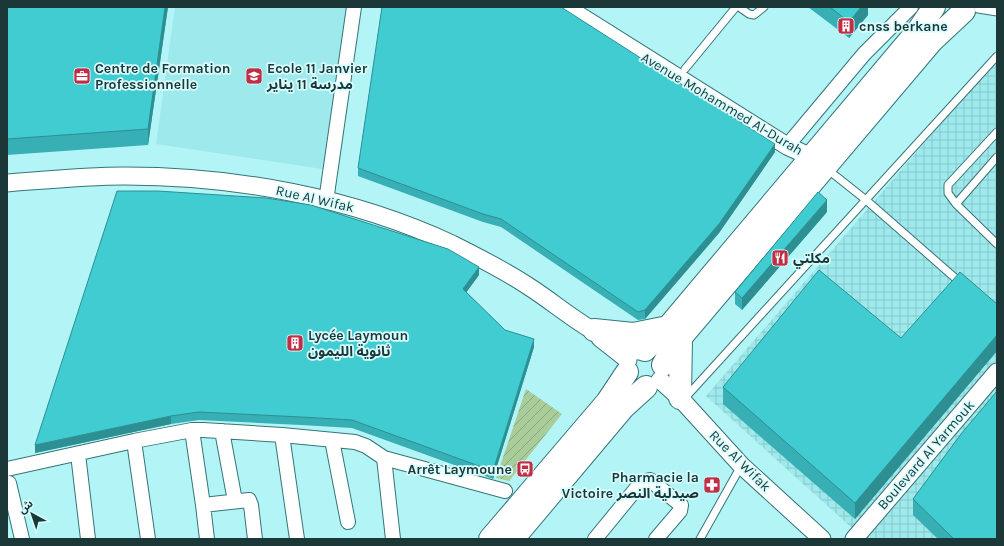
<svg xmlns="http://www.w3.org/2000/svg" width="1004" height="546" viewBox="0 0 1004 546" font-family="Karla,'Noto Sans Arabic',sans-serif">
	<defs>
		<pattern id="industrial-grid" width="8" height="8" patternUnits="userSpaceOnUse"><rect width="8" height="8" fill="#9ee9eb"/><path d="M0 4h8M4 0v8" fill="none" stroke="#88c8ca"/></pattern>
		<pattern id="garden-furrows" width="10" height="10" patternUnits="userSpaceOnUse"><rect width="10" height="10" fill="#a8cd9b"/><path d="M-1 1l2-2M0 10L10 0M9 11l2-2" fill="none" stroke="#88a77f"/></pattern>
	</defs>
	<rect width="100%" height="100%" fill="#b3f5f7"/>
	<path fill="#9ee9eb" d="M175,7h176l-22,163 -173,-26z"/>
	<path fill="url(#industrial-grid)" d="M997,59v480h-133l-158,-143z"/>
	<path fill="url(#garden-furrows)" d="M526,389l36,25 -53,67 -13,-3z"/>
	<g fill="none" stroke-linecap="round" stroke-linejoin="round">
		<g stroke="#357577" stroke-width="9">
			<path id="service" d="M739,7l10,7 5,1 10,-8
				M978,9l19,3
				M685,69l51,-62
				M997,132l-49,53v8l8,11 41,40
				M827,169l39,31 96,84
				M956,204l41,-47
				M685,398l312,-342
				M700,539l41,-73"/>
		</g>
		<g stroke="#357577" stroke-width="16">
			<path id="minor" d="M787,146l77,-92 47,-47
				M326,201l28,-194
				M192,430l11,75 46,-5 2,5 4,34
				M222,431l13,70
				M282,435l15,104
				M332,440l16,82
				M134,441l14,98
				M78,454l10,85
				M384,458l9,81
				M7,469l127,-28 58,-11h11l79,5 73,7 11,4 18,12 121,33
				M9,483l13,56
				M203,505l4,34
				M595,539l45,-55 10,-4 31,25 -1,6 -24,28"/>
		</g>
		<g stroke="#357577" stroke-width="19">
			<path id="tertiary" d="M566,7l221,139 24,11
				M7,183c39,-3 78,-7 118,-7 110,0 226,21 327,68 26,13 52,26 76,42 22,14 42,31 64,44 15,8 31,11 46,21
				M600,338l28,22
				M660,380l20,18 61,67 81,74
				M854,539l143,-167"/>
		</g>
		<g stroke="#357577" stroke-width="24">
			<path id="trunk" d="M594,330l39,4 35,-7
				M645,350l23,-23 251,-298 15,-22
				M663,365l10,-18 259,-306 32,-30
				M680,398l1,-60
				M490,539l117,-137 20,-30
				M513,539l111,-132 22,-20"/>
		</g>
		<use href="#service" stroke="#fff" stroke-width="7"/>
		<use href="#minor" stroke="#fff" stroke-width="14"/>
		<use href="#tertiary" stroke="#fff" stroke-width="17"/>
		<use href="#trunk" stroke="#fff" stroke-width="22"/>
	</g>
	<path fill="#37afb4" d="M7,7h161l-20,138 -141,10z
		M808,7h60v8l-19,23z
		M775,152l-56,81 -74,86 -7,1 -137,-93 -18,-5 -125,-46v-8z
		M827,212l-85,98 -7,-6v-12z
		M479,275l-13,17 39,38 29,17 -41,132 -141,-51 -51,-3 -102,-5 -28,4 -136,29z
		M997,304v47l-142,168 -132,-115v-17l178,-49z
		M913,499l84,40h-59l-25,-24z"/>
	<path fill="#2d8f92" d="M165,7h3l-20,138v-16z
		M861,7h7v8l-19,23v-16z
		M775,144v8l-56,81 -74,86v-9z
		M827,200v12l-85,98v-12z
		M479,267v8l-16,22v-8z
		M997,335v16l-142,168v-16z
		M534,339v8l-41,132v-8z
		M171,416v8l-136,29v-8z"/>
	<path fill="#40ccd1" stroke="#2d8f92" d="M7,7h158l-17,122 -141,10z
		M382,7h179l214,137 -56,80 -74,86 -7,2 -137,-93 -18,-5 -125,-46z
		M830,7h31l-12,15z
		M117,191h41l108,7 45,7 137,44 31,18 -16,22 42,41 29,9 -41,132 -141,-51 -51,-3 -102,-5 -28,4 -136,29z
		M818,192l9,8 -85,98 -7,-6z
		M819,270l82,68 59,-66 37,32v31l-142,168 -132,-116z
		M997,391v148h-43l-41,-40 48,-65z"/>
	<defs>
		<g id="building-square" transform="scale(0.9)"><rect x="-9" y="-9" width="18" height="18" rx="4" fill="#bf2e44" stroke="#d7fdfe"/><path d="M-4-6H4V6H1V3H-1V6H-4ZM-2.5-4.3h1.7v1.8h-1.7ZM.8-4.3h1.7v1.8H.8ZM-2.5-1h1.7V.8h-1.7ZM.8-1h1.7V.8H.8Z" fill="#fff"/></g>
		<g id="office-square" transform="scale(0.9)"><rect x="-9" y="-9" width="18" height="18" rx="4" fill="#bf2e44" stroke="#d7fdfe"/><path d="M-6-3h4V-5.5h4V-3h4V5H-6ZM-1-4.5V-3h2v-1.5ZM-6 0V1H6V0Z" fill="#fff"/></g>
		<g id="school-square" transform="scale(0.9)"><rect x="-9" y="-9" width="18" height="18" rx="4" fill="#bf2e44" stroke="#d7fdfe"/><path d="M0-5L7-2L0 1L-7-2ZM-4 1L0 2.5L4 1V4Q0 6-4 4Z" fill="#fff"/></g>
		<g id="restaurant-square" transform="scale(0.9)"><rect x="-9" y="-9" width="18" height="18" rx="4" fill="#bf2e44" stroke="#d7fdfe"/><path d="M-5-6h1v4h1v-4h1v4h1v-4h1v5L-1.5 .5V6h-2V.5L-5-1ZM5-6V6H3V1.5H1.5Q1.5-4 5-6Z" fill="#fff"/></g>
		<g id="bus-square" transform="scale(0.9)"><rect x="-9" y="-9" width="18" height="18" rx="4" fill="#bf2e44" stroke="#d7fdfe"/><path d="M-5-6H5V4H4V6H2V4H-2V6H-4V4H-5ZM-3.5-4V0h7V-4ZM-3.5 1.2v1.5H-2V1.2ZM2 1.2v1.5H3.5V1.2Z" fill="#fff"/></g>
		<g id="pharmacy-square" transform="scale(0.9)"><rect x="-9" y="-9" width="18" height="18" rx="4" fill="#bf2e44" stroke="#d7fdfe"/><path d="M-2-6h4v4h4v4h-4v4h-4v-4h-4v-4h4Z" fill="#fff"/></g>
	</defs>
	<g fill-rule="evenodd">
		<use href="#building-square" x="846" y="26"/>
		<use href="#office-square" x="82" y="76"/>
		<use href="#school-square" x="254" y="76"/>
		<use href="#restaurant-square" x="780" y="258"/>
		<use href="#building-square" x="295" y="343"/>
		<use href="#bus-square" x="525" y="469"/>
		<use href="#pharmacy-square" x="712" y="485"/>
	</g>
	<g text-anchor="middle" dominant-baseline="central" stroke-width="3.5" stroke-linejoin="round" paint-order="stroke">
		<g font-size="14" font-weight="bold" fill="#1c3738" stroke="#d7fdfe" text-anchor="start">
			<text x="859" y="26">cnss berkane</text>
			<text x="95" y="68">Centre de Formation<tspan x="95" dy="16">Professionnelle</tspan></text>
			<text x="267" y="68">Ecole 11 Janvier<tspan x="267" dy="16">مدرسة 11 يناير</tspan></text>
			<text x="793" y="258">مكلتي</text>
			<text x="308" y="335">Lycée Laymoun<tspan x="308" dy="16">ثانوية الليمون</tspan></text>
			<text x="512" y="469" text-anchor="end">Arrêt Laymoune</text>
			<text x="699" y="477" text-anchor="end">Pharmacie la<tspan x="699" dy="16">Victoire صيدلية النصر</tspan></text>
		</g>
		<g font-size="14" fill="#1c3738" stroke="#d7fdfe">
			<text transform="translate(722 104) rotate(31)">Avenue Mohammed Al-Durah</text>
			<text transform="translate(315 199) rotate(13)">Rue Al Wifak</text>
			<text transform="translate(926 455) rotate(-49)">Boulevard Al Yarmouk</text>
			<text transform="translate(740 461) rotate(45)">Rue Al Wifak</text>
		</g>
	</g>
	<rect width="1004" height="546" fill="none" stroke="#1c3738" stroke-width="16"/>
	<g transform="translate(32 514) rotate(320)" stroke="#d7fdfe" stroke-width="3" paint-order="stroke">
	<path d="M0-3L7 15L0 10L-7 15Z" fill="#1c3738"/>
	<text y="-6" font-size="11" font-weight="bold" text-anchor="middle" fill="#1c3738">ش</text>
	</g>
</svg>
